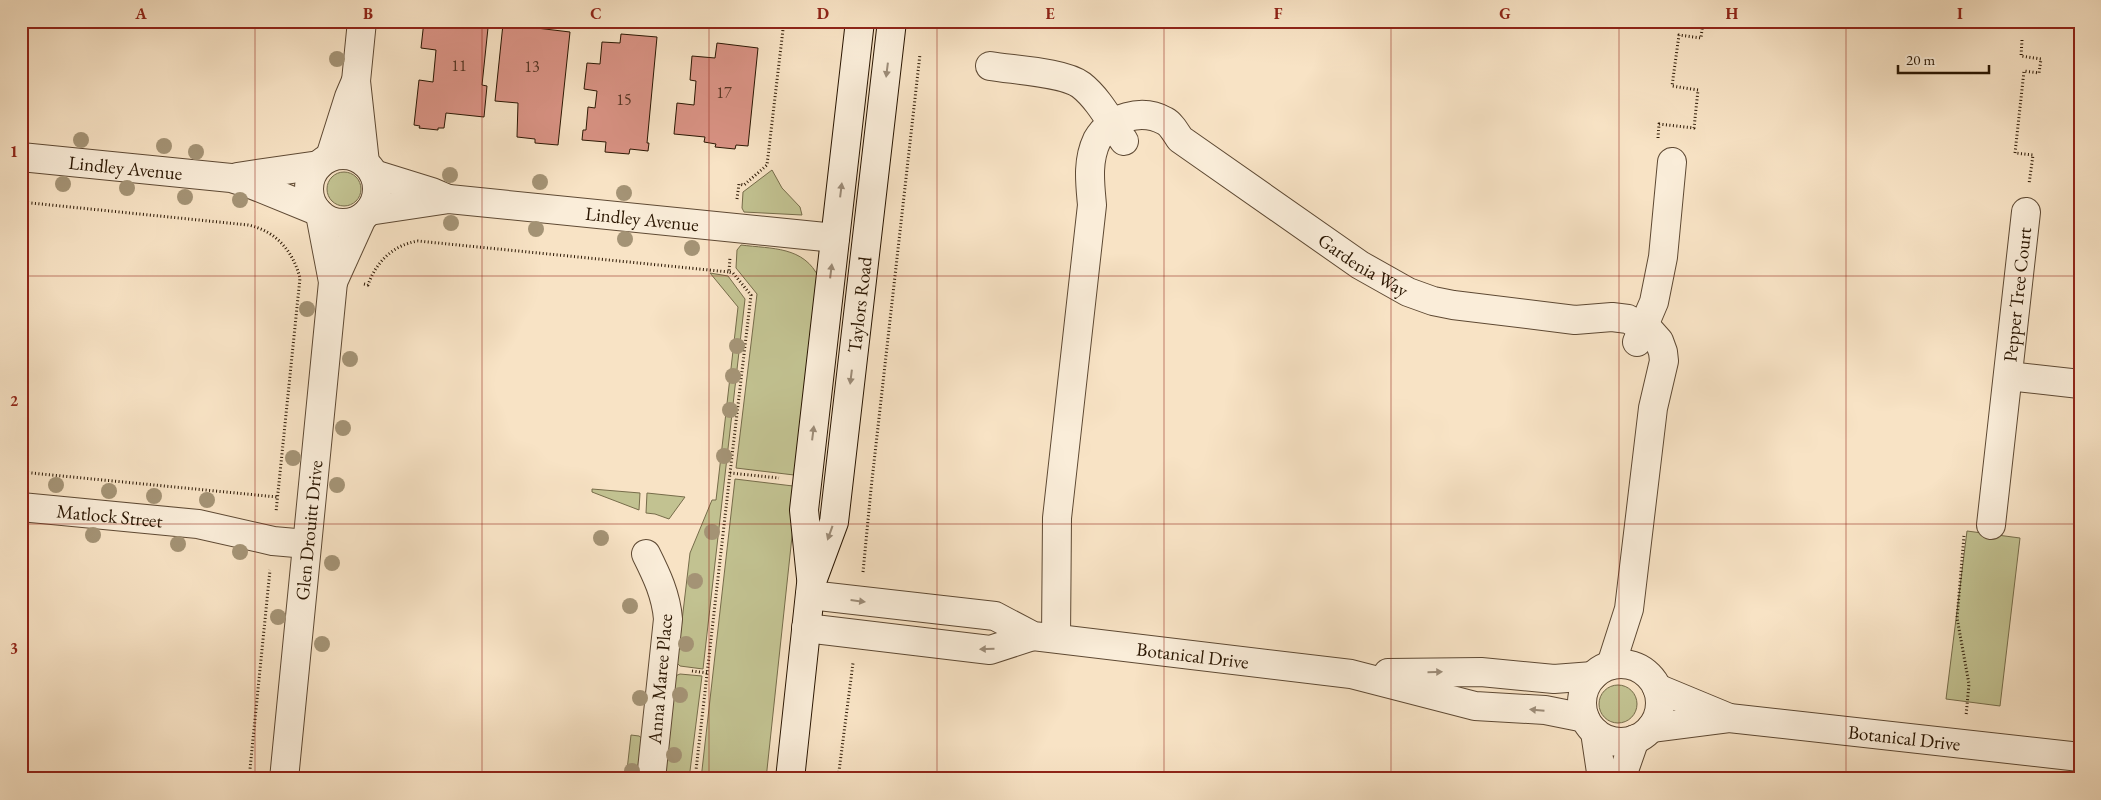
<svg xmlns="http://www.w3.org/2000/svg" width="2101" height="800" viewBox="0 0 2101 800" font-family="'EB Garamond',serif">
	<rect width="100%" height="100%" fill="#f8e3c5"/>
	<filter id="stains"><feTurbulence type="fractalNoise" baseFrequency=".004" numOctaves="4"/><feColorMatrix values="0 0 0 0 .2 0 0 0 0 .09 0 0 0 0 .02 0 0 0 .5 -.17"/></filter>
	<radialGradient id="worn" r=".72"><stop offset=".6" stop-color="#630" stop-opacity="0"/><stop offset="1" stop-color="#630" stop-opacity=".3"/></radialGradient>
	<path fill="#c2c291" stroke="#766c4a" d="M772,170l10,18 18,19 2,8 -58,-3 -2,-4 1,-16z
		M327 189a17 17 0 1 1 34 0a17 17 0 1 1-34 0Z
		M741,245c31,4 63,1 78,33l-20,194 -5,3 -58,-7 21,-174 -21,-26 1,-18z
		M710,273l18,3 17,23 -42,370 -23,-3 -3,-3 13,-110 22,-53h4l22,-193z
		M735,479l58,7 4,4 -31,289h-65z
		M592,489l48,4 -1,17 -47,-18z
		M647,493l38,4 -16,22 -14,-5 -9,-1z
		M1967,531l53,7 -20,168 -54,-7z
		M680,674l22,2 -13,103h-26l12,-103z
		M1599 704a19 19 0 1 1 38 0a19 19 0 1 1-38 0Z
		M631,735l8,1 4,3 -5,40h-12z"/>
	<path fill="#da9385" stroke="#2a1602" d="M424,21h45v5l19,2 -6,57 5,1 -3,31 -38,-4 -2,15h-6v2l-19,-2 1,-2 -6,-1 5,-45 14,2 3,-32 -15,-2z
		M503,24l67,8 -12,113 -23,-2v-4l-18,-2 1,-34 -23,-2z
		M621,34l36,3 -10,106h2l-1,8 -18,-2 -1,5 -24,-2 1,-10 -24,-2 1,-10h3l2,-23 7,1 2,-17 -13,-2 3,-26 13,1 2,-22 18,1z
		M717,43l41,5 -10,98 -12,-1 -1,4 -20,-2 1,-3 -12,-2 1,-5 -31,-3 3,-31 17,2 2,-24 -6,-1 2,-24 23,2z"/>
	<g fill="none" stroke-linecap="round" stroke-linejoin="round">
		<g stroke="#5e4933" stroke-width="30">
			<g id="street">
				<path d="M362,21l-6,60 9,82"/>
				<path d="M990,66c23,4 74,6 91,19 18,14 30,38 43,56"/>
				<circle cx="343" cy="189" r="34"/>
				<path id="s1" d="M21,157l210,21 22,7 64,26"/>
				<path d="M330,157l19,-60 6,-14"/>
				<path d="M374,174l58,18 14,6"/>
				<path d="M237,177l82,-12"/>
				<path id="s2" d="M369,211l80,-12 386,39"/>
				<path d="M333,282l29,-64"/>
				<path d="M1637,342l17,-40 9,-45 9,-95"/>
				<path d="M2008,376l72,8"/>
				<path id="s3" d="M21,507l177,17 75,17 34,3"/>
				<path id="s4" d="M1991,525l35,-313"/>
				<path d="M646,554c11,22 20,41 22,65l-17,160"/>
				<path id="s5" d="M810,595l185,21 38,20 318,38 124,32 70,4 40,8"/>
				<path d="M806,628l184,22 43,-14"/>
				<path id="s6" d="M1056,638l1,-120 35,-313c-2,-22 -5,-44 5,-65 13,-23 45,-32 68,-19 6,3 11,12 15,18l180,126 48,27 25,9 20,4 122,15 37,-3 16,2 23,13 8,9 4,11 1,9 -11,47 -24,201 -18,56"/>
				<circle cx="1621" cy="703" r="39"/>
				<path d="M1388,673l93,-1 73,7 39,-3"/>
				<path d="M1657,688l70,29"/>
				<path id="s7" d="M1651,728l78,-10 351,39"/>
				<path d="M1595,732l7,47"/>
				<path id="s8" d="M284,779l49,-497 -13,-68"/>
				<path d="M1621,779l14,-40"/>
			</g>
		</g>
		<g stroke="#2a1602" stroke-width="30">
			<g id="secondary">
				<path d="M811,578l-7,-68 56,-489"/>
				<path id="s9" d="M790,779l21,-195 23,-62 58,-501"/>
			</g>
		</g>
		<path stroke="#2a1602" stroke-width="3" stroke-dasharray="1 2.5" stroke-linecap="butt" d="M2022,40l-1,16 20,3 -2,14 -15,-2 -9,82 18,2 -4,29
			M1658,138l1,-14 35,4 4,-38 -26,-4 7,-51 22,3 2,-17
			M737,199l2,-15 5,1 23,-20 17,-144
			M21,202l227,23c28,6 45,26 52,53l-24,234
			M364,284l4,1c8,-23 25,-40 50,-44l311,31
			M21,472l256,25
			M730,473l21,-178 -18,-22 -4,-1 1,-15
			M1964,536l-7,82 12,66 -3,32
			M863,572l8,-83 49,-435
			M692,671l16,2
			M249,779l21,-209
			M695,779l35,-306 49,5
			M838,779l15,-116"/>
		<use href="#street" stroke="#faedd9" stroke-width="28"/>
		<use href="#secondary" stroke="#faedd9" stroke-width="28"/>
	</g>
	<g fill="#a49375">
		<circle cx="337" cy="59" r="8"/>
		<circle cx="81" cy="140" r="8"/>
		<circle cx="164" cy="146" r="8"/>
		<circle cx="196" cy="152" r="8"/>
		<circle cx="450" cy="175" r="8"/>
		<circle cx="540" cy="182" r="8"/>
		<circle cx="63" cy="184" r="8"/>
		<circle cx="127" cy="188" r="8"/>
		<circle cx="624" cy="193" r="8"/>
		<circle cx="185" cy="197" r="8"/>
		<circle cx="240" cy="200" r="8"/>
		<circle cx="451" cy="223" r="8"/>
		<circle cx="536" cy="229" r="8"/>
		<circle cx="625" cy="239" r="8"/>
		<circle cx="692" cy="248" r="8"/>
		<circle cx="307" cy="309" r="8"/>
		<circle cx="737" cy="346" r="8"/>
		<circle cx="350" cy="359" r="8"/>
		<circle cx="733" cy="376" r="8"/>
		<circle cx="730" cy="410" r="8"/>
		<circle cx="343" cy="428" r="8"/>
		<circle cx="724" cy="456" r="8"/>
		<circle cx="293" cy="458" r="8"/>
		<circle cx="56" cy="485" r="8"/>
		<circle cx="337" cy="485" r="8"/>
		<circle cx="109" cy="491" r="8"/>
		<circle cx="154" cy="496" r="8"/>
		<circle cx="207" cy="500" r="8"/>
		<circle cx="712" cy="532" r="8"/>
		<circle cx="93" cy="535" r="8"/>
		<circle cx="601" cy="538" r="8"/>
		<circle cx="178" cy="544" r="8"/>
		<circle cx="240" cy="552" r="8"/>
		<circle cx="332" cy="563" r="8"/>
		<circle cx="695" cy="581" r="8"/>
		<circle cx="630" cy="606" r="8"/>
		<circle cx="278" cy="617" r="8"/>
		<circle cx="322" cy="644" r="8"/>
		<circle cx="686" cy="644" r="8"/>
		<circle cx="680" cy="695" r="8"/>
		<circle cx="640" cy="698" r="8"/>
		<circle cx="674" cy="755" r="8"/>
		<circle cx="632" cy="771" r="8"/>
	</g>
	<defs><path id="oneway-solid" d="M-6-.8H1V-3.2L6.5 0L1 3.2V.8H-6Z" transform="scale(1.25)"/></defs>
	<g fill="#9c8c78">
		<use href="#oneway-solid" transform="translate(887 70) rotate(97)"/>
		<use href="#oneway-solid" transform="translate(841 190) rotate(-83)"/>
		<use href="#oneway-solid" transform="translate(831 271) rotate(-83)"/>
		<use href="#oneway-solid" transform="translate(851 377) rotate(97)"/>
		<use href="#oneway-solid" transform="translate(813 433) rotate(-83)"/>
		<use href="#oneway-solid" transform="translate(830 533) rotate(110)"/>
		<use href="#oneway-solid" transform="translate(858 601) rotate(7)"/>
		<use href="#oneway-solid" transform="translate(987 649) rotate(179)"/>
		<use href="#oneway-solid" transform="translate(1435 672) rotate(-1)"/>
		<use href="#oneway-solid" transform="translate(1537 710) rotate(-175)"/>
	</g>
	<path fill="none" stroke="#8f2418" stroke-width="1" stroke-opacity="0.55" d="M255,21v758M482,21v758M709,21v758M937,21v758M1164,21v758M1391,21v758M1619,21v758M1846,21v758M21,276h2059M21,524h2059"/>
	<g text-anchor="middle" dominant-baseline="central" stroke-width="4.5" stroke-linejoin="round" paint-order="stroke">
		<g font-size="16" fill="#563523">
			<text x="459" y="65">11</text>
			<text x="532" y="66">13</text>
			<text x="724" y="92">17</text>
			<text x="624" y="99">15</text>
		</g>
		<g font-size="19" fill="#2a1602" stroke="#faedd9">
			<text stroke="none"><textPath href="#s1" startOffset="105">Lindley Avenue</textPath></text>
			<text stroke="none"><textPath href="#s2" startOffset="275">Lindley Avenue</textPath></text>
			<text stroke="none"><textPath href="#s6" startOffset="825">Gardenia Way</textPath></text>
			<text stroke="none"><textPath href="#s4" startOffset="232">Pepper Tree Court</textPath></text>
			<text stroke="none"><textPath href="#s9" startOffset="481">Taylors Road</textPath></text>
			<text stroke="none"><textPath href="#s3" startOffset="89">Matlock Street</textPath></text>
			<text stroke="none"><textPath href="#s8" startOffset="250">Glen Drouitt Drive</textPath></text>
			<text stroke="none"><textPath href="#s5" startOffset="390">Botanical Drive</textPath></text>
			<text transform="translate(660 679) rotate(-85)">Anna Maree Place</text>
			<text stroke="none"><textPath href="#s7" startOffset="255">Botanical Drive</textPath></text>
		</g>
	</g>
	<rect width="2101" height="800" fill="none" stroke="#f8e3c5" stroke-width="55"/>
	<path d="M1898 65v8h91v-8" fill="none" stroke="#2a1602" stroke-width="2.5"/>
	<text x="1906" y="65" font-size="15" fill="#2a1602" stroke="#faedd9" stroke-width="4" paint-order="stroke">20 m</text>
	<rect x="28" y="28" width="2046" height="744" fill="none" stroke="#8f2418" stroke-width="2"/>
	<g font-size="16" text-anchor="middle" font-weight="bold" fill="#8f2418">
		<text x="141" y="19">A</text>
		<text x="368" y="19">B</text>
		<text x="596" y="19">C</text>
		<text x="823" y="19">D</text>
		<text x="1050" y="19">E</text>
		<text x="1278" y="19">F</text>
		<text x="1505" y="19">G</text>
		<text x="1732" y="19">H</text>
		<text x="1960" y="19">I</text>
		<text x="14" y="157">1</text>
		<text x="14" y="406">2</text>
		<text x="14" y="654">3</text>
	</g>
	<rect width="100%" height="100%" filter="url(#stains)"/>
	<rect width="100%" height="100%" fill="url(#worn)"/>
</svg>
